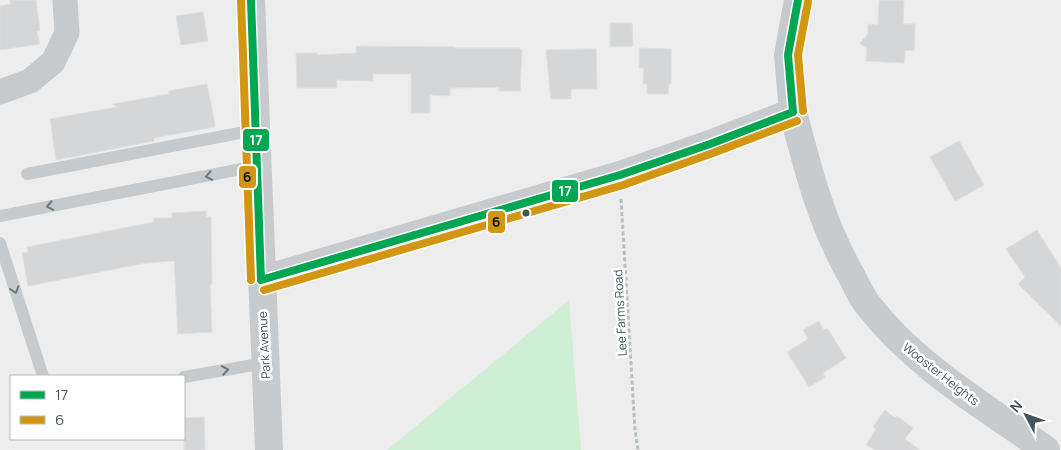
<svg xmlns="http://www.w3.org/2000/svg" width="1061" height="450" viewBox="0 0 1061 450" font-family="Manrope,sans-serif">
	<rect width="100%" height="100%" fill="#eeeded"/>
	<path fill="#cfefd5" d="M569,300l12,150h-194z"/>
	<path fill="#d5d6d7" stroke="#dfdfe0" d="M10,0h26l4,31h-3l3,13 -40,6v-44l11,-2z
		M879,0h25l-1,24h12l-1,27 -9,-1 -1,13 -38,-2 1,-12 -7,-6 8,-9v-10l10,1z
		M203,12l5,29 -27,4 -5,-29z
		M610,23h22l1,23 -23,1z
		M356,46l99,1v1h65v2h2l-2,41h-21v-4l-49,1v8l-20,-1v18h-19v-39h-38v7l-36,-1v8h-40l-1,-35h21v2l39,-2z
		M639,48l32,1v35h-2l-1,10h-21v-10h-4l1,-16h-5z
		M596,49l1,40h-26v10h-20l-5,-49z
		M207,84l8,40 -1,3 -60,11v3l-98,19 -6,-41 67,-12 -4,-3 56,-10 -1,-3z
		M959,141l25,44 -29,16 -25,-44z
		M206,211v6h5l1,67 -2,1 2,47 -34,2 -4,-73 -28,2 -118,23 -6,-33 6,-1 -1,-5 127,-25v-4h18v-5z
		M1037,230l24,38v58l-43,-42 7,-7 -19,-28z
		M819,321l5,9 3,-2 19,30 -23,15 2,4 -16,10 -22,-35 21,-13 -5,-9z
		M885,410l10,8 2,-2 16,12 -8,11 15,11h-44l-10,-5 10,-16 -3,-2z
		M204,417l1,33h-21v-32z"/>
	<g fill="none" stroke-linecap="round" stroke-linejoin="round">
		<path stroke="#b5c2bc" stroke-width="3" stroke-dasharray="4 2.5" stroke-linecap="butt" d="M621,199l14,231 3,20"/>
		<path stroke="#c7cacc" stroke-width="12" d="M27,174l228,-44
			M0,216l257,-50
			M0,243l43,133
			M184,377l81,-14"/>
		<path stroke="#c7cacc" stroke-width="25" d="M0,92l30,-11 23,-19 14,-29 -2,-33"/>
		<path stroke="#c7cacc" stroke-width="28" d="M793,112l-5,-57 10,-55"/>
		<path stroke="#c7cbce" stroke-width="28" d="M251,0l18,450
			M261,280l359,-105 90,-31 83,-32c15,58 28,110 58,163 5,10 10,21 17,30 47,61 116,101 178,145"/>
		<g stroke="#fff" stroke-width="11">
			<path id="bus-1" d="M251,0l10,280
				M793,112l-5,-57 10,-55
				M261,280l359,-105 90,-31 83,-32"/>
		</g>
		<g stroke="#fff" stroke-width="11">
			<path id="bus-2" d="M241,0l10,280
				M803,111l-5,-56 10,-53
				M264,290l359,-105 90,-32 84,-32"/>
		</g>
		<use href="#bus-1" stroke="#00a651" stroke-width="8"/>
		<use href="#bus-2" stroke="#d39612" stroke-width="8"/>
	</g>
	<defs><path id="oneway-chevron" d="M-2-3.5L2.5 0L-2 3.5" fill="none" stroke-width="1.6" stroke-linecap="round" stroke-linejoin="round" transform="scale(1.25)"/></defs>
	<g stroke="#6b777c">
		<use href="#oneway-chevron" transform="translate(209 176) rotate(169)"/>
		<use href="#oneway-chevron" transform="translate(50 206) rotate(169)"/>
		<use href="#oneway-chevron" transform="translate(15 290) rotate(72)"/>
		<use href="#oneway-chevron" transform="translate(225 370) rotate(-10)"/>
	</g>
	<circle fill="#44545a" stroke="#fff" stroke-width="2" cx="526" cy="213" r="4.5"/>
	<g text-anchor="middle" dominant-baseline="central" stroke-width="5" stroke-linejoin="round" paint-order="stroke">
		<g font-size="12" fill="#44545a" stroke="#fff">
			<text transform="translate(620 313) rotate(-93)">Lee Farms Road</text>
			<text transform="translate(264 345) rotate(-93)">Park Avenue</text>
			<text transform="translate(941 374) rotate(38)">Wooster Heights</text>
		</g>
	</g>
	<g stroke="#fff" stroke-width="2">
		<rect x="242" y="128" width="28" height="24" rx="5" fill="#00a651"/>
		<rect x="238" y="165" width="19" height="24" rx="5" fill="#d39612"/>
		<rect x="551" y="179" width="28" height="24" rx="5" fill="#00a651"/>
		<rect x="487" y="210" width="19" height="24" rx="5" fill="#d39612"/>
	</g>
	<g font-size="14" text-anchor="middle" font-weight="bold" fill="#fff">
		<text x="256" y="145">17</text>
		<text x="565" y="196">17</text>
	</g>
	<g font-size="14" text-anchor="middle" font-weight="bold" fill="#111">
		<text x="247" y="182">6</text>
		<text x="496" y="227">6</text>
	</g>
	<rect x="10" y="375" width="175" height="65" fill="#ffffff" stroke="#b4bbbd"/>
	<rect x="20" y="391" width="25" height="8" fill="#00a651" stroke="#b4bbbd"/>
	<text x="55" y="400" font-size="15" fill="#44545a">17</text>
	<rect x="20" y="416" width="25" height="8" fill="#d39612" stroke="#b4bbbd"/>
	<text x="55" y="425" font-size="15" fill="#44545a">6</text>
	<g transform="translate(1026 415) rotate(311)" stroke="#ffffff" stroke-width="4" paint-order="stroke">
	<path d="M0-4L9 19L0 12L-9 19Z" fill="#44545a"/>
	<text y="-8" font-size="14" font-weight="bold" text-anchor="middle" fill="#44545a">N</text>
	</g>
</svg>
